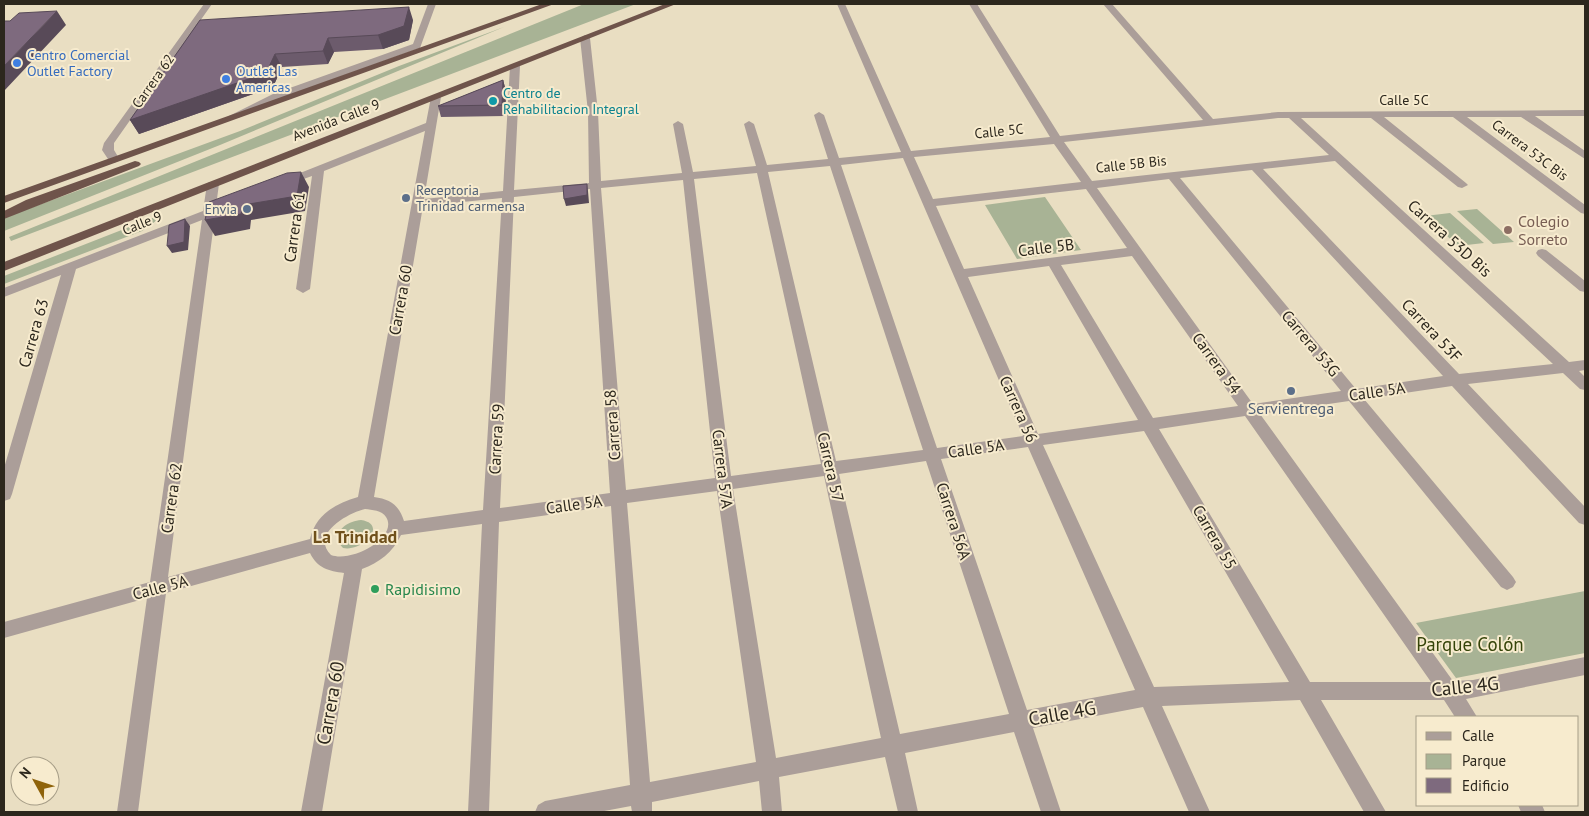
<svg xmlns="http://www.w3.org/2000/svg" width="1589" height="816" viewBox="0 0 1589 816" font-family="'PT Sans',sans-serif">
	<rect width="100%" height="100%" fill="#e9dec2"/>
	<path fill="#a8b395" d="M584,4h52l-625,237 -2,-4z
		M504,27l-284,118 -216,86v-12l2,-2 234,-86 159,-65z
		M1045,197l36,53 -64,9 -32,-54z
		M1477,209l37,33 -21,2 -36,-33z
		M1450,213l34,30 -26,3 -33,-30z
		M160,215v3l-18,13 -138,53v-8z
		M361,520c27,4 3,32 -18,28l-6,-7c0,-13 12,-20 24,-21z
		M1585,591v62l-129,25 -40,-55z"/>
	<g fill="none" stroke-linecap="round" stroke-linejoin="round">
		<path fill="#ab9e99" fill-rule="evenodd" d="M204,4h8l-98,139v7l6,10 -6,3 -4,-1 -8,-12 2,-7z
			M428,4h8l-16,44 -139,50 -43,20h-8l-1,-2 44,-22 140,-50z
			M837,4h8l66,147 139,-14 -81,-133h8l83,132 143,-16 -100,-116h9l101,115 65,-7 307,-2v6h-50l50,35v8l-64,-42h-54l118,88v9l-4,-1 -128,-96h-69l82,66 2,2 -6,3 -4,-1 -87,-69h-70l268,244 16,-2v10l-6,1 6,6v13l-5,-1 -17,-16 -95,11 117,123v18l-6,-2 -127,-137 -88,13 149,178 3,5 -3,5 -6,3 -6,-3 -152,-186 -89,13 193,267 20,-1 112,-23v18l-119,24 11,18h-22l-11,-17h-123l65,112h-22l-64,-112 -138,6 48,106h-21l-46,-105 -110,21 28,84h-20l-27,-80 -109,21 13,59h-20l-13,-55 -106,20 3,35h-20l-3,-31 -107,21v10h-20l-1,-6 -32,6h-64l3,-7 7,-4 85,-16 -19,-279 -112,16 -10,290h-21l14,-288 -81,11c-8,17 -22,28 -39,34l-40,243h-21l43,-239c-15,-2 -27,-5 -34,-20l-144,40 -28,219h-21l30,-214 -143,40v-16l146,-40 52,-362 -126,49 -64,225 -2,5 -6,2v-33l57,-193 -57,22v-9l199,-77 4,-27 2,-2h8l2,2 -3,22 6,4 -7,5 -47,362 142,-38c6,-25 25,-35 48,-42l67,-366 -101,40 -14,118 -7,4 -7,-4 16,-113 -28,10 -6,-3 2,-2 146,-58 5,-26 5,-3 5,3 -17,102 79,-8 7,-125 5,-3 5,3 -6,124 75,-7 -1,-71 -8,-74 5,-3 5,3 8,74 3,69 81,-8 -9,-49 5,-3 5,3 10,48 63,-6 -12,-42 5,-3 5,3 13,41 61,-6 -14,-44 5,-3 5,3 15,43 62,-6zM1278,118h11l40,37 -237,26 -28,-39zM1054,144l27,38 -148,17 -19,-42zM903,158l120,278 -86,12 -96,-283zM1335,161l218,203 -94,10 -196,-205zM830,166l93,284 -87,11 -68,-289zM1252,170l191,206 -87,13 -176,-211zM757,173l64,291 -90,12 -37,-297zM1169,179l172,212 -88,13 -156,-216zM683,180l32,298 -89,12 -25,-302zM590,189l20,304 -110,15 14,-311zM1086,189l41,59 -163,21 -28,-63zM502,198l-19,312 -79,11c-5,-16 -14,-22 -30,-24l49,-291zM1132,256l106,150 -85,12 -92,-153zM1049,266l89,154 -100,14 -70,-157zM1245,416l186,266h-121l-151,-253zM1144,431l145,251 -135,5 -111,-242zM1028,447l107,243 -108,20 -86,-251zM926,461l83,253 -109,20 -61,-260zM824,476l57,262 -105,20 -43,-269zM717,491l39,271 -106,20 -23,-279zM365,509c7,1 17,1 21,8 13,20 -34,46 -55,38 -21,-21 17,-42 34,-46z
			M1542,249l4,1 39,31v11l-5,-1 -42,-35 -2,-3 2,-3z
			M1518,805h24l3,7h-24z"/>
		<path fill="#6f544b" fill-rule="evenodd" d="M542,4h12l-550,199v-7z
			M665,4h11l-672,267v-9z
			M135,161l4,1 2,2 -2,2 -135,53v-8l22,-11z"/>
	</g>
	<path fill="#6c5b6c" d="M200,20h213l-4,20 -26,9 -49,3 -6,12 -46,3 -9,20 -134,47 -9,-14z
		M503,80l3,11 -1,25 -64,1 -3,-11z"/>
	<path fill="#584a58" d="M409,7l4,13 -4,20 -26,9 -5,-14z
		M57,11l9,14 -62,66v-25z
		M328,38l6,14 -6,12 -5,-13z
		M275,54l7,13 -9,20 -134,47 -9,-14z
		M503,80l3,11 -1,25 -3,-11z
		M301,172l8,15 -4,24 -54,9 -1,9 -35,7 -10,-16 38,-15z
		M587,184l1,7 1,12 -23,3 -2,-7z
		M185,219l5,7 -2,24 -16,3 -5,-7z"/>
	<path fill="#7e6a7e" stroke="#584a58" d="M409,7l-5,19 -26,9 -50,3 -5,13 -48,3 -9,19 -136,47 70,-100z
		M57,11l-53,55v-45h6l9,-8z
		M503,80l-1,25 -64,1z
		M301,172l-4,24 -54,9 -2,9 -36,6 4,-18 78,-29z
		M587,184v11l-23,4 -1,-13z
		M185,219l-1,23 -17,4 2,-21z"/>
	<g fill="#3f7fe0" stroke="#f7ebce" stroke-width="2">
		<circle cx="17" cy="63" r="5"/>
		<circle cx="226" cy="79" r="5"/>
	</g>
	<circle fill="#0f9aa8" stroke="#f7ebce" stroke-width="2" cx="493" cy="101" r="5"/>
	<g fill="#5c6f8a" stroke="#f7ebce" stroke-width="2">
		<circle cx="406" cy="198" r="5"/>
		<circle cx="247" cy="209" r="5"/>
		<circle cx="1291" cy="391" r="5"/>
	</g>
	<circle fill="#8d6e63" stroke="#f7ebce" stroke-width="2" cx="1508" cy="230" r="5"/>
	<circle fill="#2e9e5b" stroke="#f7ebce" stroke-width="2" cx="375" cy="589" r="5"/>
	<g text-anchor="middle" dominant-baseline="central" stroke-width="4" stroke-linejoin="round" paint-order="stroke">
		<g font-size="14" fill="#366cbe" stroke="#f7ebce" text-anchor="start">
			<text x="27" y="55">Centro Comercial<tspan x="27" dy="16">Outlet Factory</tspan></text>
			<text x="236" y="71">Outlet Las<tspan x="236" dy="16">Americas</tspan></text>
		</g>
		<g font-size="14" fill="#2c271d" stroke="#f7ebce">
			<text transform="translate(153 81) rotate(-55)">Carrera 62</text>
			<text x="1404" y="100">Calle 5C</text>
			<text transform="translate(336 120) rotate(-21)">Avenida Calle 9</text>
			<text transform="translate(999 131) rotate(-6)">Calle 5C</text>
			<text transform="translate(1530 150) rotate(37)">Carrera 53C Bis</text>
			<text transform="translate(1131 164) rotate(-6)">Calle 5B Bis</text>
			<text transform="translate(142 223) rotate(-22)">Calle 9</text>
		</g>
		<g font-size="14" fill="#0d838f" stroke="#f7ebce" text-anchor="start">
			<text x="503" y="93">Centro de<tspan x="503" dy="16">Rehabilitacion Integral</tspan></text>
		</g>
		<g font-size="14" fill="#4e5e75" stroke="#f7ebce" text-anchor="start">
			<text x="416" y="190">Receptoria<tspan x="416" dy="16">Trinidad carmensa</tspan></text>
			<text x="237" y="209" text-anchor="end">Envia</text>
		</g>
		<g font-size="16" fill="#785e54" stroke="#f7ebce" text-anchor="start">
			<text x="1518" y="221">Colegio<tspan x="1518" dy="18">Sorreto</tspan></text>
		</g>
		<g font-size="16" fill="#2c271d" stroke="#f7ebce">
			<text transform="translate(294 227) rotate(-82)">Carrera 61</text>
			<text transform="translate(1450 238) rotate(42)">Carrera 53D Bis</text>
			<text transform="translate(1046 247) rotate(-7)">Calle 5B</text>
			<text transform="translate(400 300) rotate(-80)">Carrera 60</text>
			<text transform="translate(1432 330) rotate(47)">Carrera 53F</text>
			<text transform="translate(33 333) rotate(-74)">Carrera 63</text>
			<text transform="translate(1311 343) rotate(50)">Carrera 53G</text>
			<text transform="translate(1217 363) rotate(54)">Carrera 54</text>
			<text transform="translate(1377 391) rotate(-8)">Calle 5A</text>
			<text transform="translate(1019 409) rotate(66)">Carrera 56</text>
			<text transform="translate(612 425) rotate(-94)">Carrera 58</text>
			<text transform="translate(496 439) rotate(-87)">Carrera 59</text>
			<text transform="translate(976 448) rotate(-8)">Calle 5A</text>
			<text transform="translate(831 467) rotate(77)">Carrera 57</text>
			<text transform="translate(723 469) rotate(83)">Carrera 57A</text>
			<text transform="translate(171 498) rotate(-82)">Carrera 62</text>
			<text transform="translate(574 504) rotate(-8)">Calle 5A</text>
			<text transform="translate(954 521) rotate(72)">Carrera 56A</text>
			<text transform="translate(1215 537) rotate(60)">Carrera 55</text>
			<text transform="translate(160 587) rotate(-15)">Calle 5A</text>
		</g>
		<g font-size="16" fill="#4e5e75" stroke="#f7ebce">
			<text x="1291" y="408">Servientrega</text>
		</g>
		<g font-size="16" fill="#27864d" stroke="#f7ebce" text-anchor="start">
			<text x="385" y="589">Rapidisimo</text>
		</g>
		<g font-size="18" font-weight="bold" fill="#6f501b" stroke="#f7ebce">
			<text x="355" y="536">La Trinidad</text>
		</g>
		<g font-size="19" fill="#354409" stroke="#f7ebce">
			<text x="1470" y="644">Parque Colón</text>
		</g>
		<g font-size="19" fill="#2c271d" stroke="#f7ebce">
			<text transform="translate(1465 686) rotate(-6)">Calle 4G</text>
			<text transform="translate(330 703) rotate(-80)">Carrera 60</text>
			<text transform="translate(1062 713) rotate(-10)">Calle 4G</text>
		</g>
	</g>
	<rect width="1589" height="816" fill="none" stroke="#2c271d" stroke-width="10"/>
	<rect x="1416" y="716" width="162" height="90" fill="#f7ebce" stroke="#a69d87"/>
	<rect x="1426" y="732" width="25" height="8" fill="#ab9e99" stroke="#a69d87"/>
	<text x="1462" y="741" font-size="15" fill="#2c271d">Calle</text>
	<rect x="1426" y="754" width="25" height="15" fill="#a8b395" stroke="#a69d87"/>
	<text x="1462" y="766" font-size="15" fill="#2c271d">Parque</text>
	<rect x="1426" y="778" width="25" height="15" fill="#7e6a7e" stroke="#a69d87"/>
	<text x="1462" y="791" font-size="15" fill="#2c271d">Edificio</text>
	<g transform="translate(35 781) rotate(310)"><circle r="24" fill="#f7ebce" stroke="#a69d87"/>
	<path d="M0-4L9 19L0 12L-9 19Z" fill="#8f630a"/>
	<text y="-8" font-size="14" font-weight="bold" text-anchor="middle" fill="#2c271d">N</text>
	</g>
</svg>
